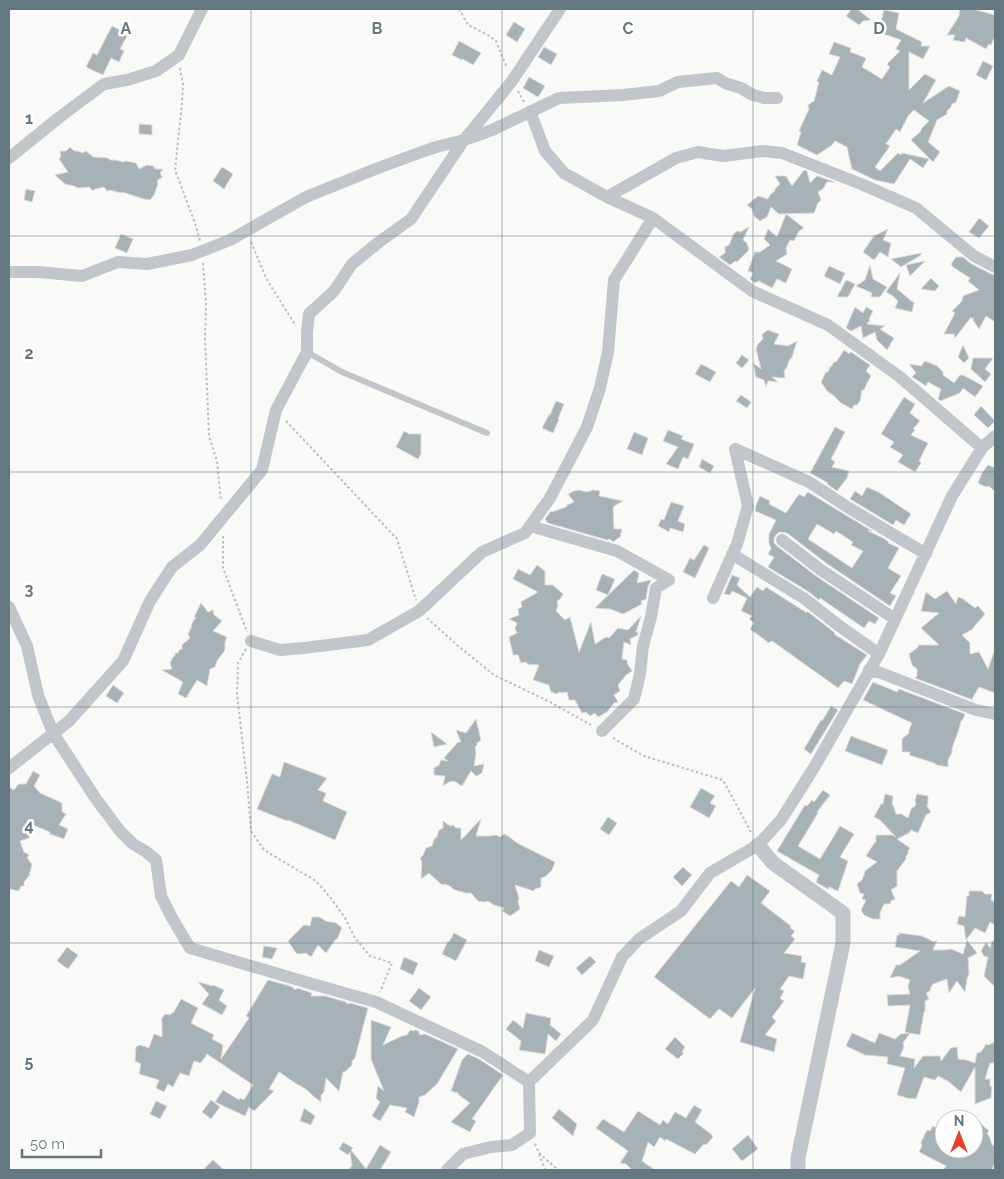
<svg xmlns="http://www.w3.org/2000/svg" width="1004" height="1179" viewBox="0 0 1004 1179" font-family="Raleway,sans-serif">
	<rect width="100%" height="100%" fill="#f9f9f7"/>
	<path fill="#a7b2b6" stroke="#dbdbd9" fill-rule="evenodd" d="M852,9h5l14,11 -8,1 -4,4 -13,-9z
		M960,9h12l23,6v21l-4,9 -2,-1 -3,5 -20,-11 -1,4 -12,-2 2,-5h-8l12,-19z
		M884,10l15,3 -3,16 26,13 -1,4h9l-7,13 -14,-7v38l16,-16 11,6 -13,23 26,-17 11,5 -4,11 -4,2 -1,3 -4,4v3l-10,6 -9,22 12,10 -7,10 -22,-22 9,-8 2,-4 7,-7 -15,-11 -6,6 -8,16 -4,-3 -10,15 4,2 -15,21 5,4 18,-18 3,2 1,-2 27,6 -6,9 -13,-9 -16,25 -19,-4 -23,-11 -5,-22 -12,-6 -3,4 -15,10 -20,-10 4,-13 -2,-1 10,-22 -1,-4 6,-4 5,-19 -2,-1 5,-11 10,5 8,-18 -11,-3 5,-12 17,6 -1,4 16,6 -4,9 20,12 8,-12 -3,-3 13,-13 -4,-2 5,-9 -23,-8z
		M514,22l11,7 -8,13 -11,-7z
		M112,26l10,5 -1,2 6,3 -7,13 4,2 -5,11 -8,-4 -8,17 -17,-8 7,-14 4,2z
		M459,41l22,12 -8,12 -10,-6 -1,1 -10,-5z
		M544,47l13,7 -6,11 -13,-8z
		M983,61l10,5 -7,14 -10,-5z
		M529,77l16,9 -7,11 -15,-9z
		M139,124l13,1v10l-13,-1z
		M70,147l4,4h4l4,2 4,-2 7,6 15,1 2,2h6l7,2 3,-1 10,2 3,6 8,-4 6,1 2,3h8l-3,4 2,4 -5,4 1,3 -4,11 -4,5 -6,-1 -22,-7 -1,1 -11,-3 -3,1 -3,-4 -9,2 -2,2 -4,-4 -11,1 -4,-2 -9,-2 -10,-9 13,-3 -9,-13 2,-3 -1,-5h6z
		M222,167l11,7 -9,15 -11,-8z
		M804,170l3,1 3,12 7,-7 18,6h-8l-4,7 -5,3 3,8 -3,3 -4,10 -35,1 -8,-7 -4,10 -7,4 -6,-5 -2,-7 -5,-4 11,-9 10,3 2,-4 5,-4v-2l5,-5 -5,-8h11l6,10z
		M26,189l9,2 -3,11 -8,-2z
		M786,214l18,14 -5,3 -5,10 -4,-1 -4,8 1,6 -11,7 16,8 -6,14 -9,-4 -5,9 -13,-7 -4,2 -5,-4 3,-6 -5,-2 7,-19h5l10,-7 -6,-6 4,-10 9,8z
		M979,218l10,8 -10,12 -10,-6z
		M749,227l-6,13 4,3 2,7 -12,12 -2,-1 -5,4 -11,-8 6,-4v-6l4,-2 5,-12h1l2,-2 3,1z
		M888,229l-5,11 8,3 -3,14 -8,-5 -6,8 -11,-8 11,-16z
		M121,234l12,5 -6,14 -12,-5z
		M921,253v2l-20,12 -10,-8z
		M956,257h7l7,6 21,11 4,1v47l-9,-6 -7,13 -6,-9 1,-3 -2,2 -1,-2 -16,21 -1,-4h-10l11,-21 -3,-2 10,-10 1,-5 16,-6 -11,-9 2,-3 -17,-11 -2,-3z
		M925,261l-15,15 -4,-11z
		M870,265l3,14 14,8 -7,10h-9l1,-4 -16,-7 9,-6z
		M829,266l16,7 -5,11 -16,-8z
		M900,273l-3,16 17,14 -2,9 -17,-4 3,-7 -5,-5 -7,-4z
		M931,278l8,8 -4,5 -14,-2z
		M846,280l9,4 -7,13h-11z
		M855,307l8,6 3,-6 7,4 -4,8 1,1 -3,4 18,2 -5,3 14,9 -7,12 -10,-10 -2,-8 -12,6 -2,-12 -10,5 -5,-3z
		M768,330l11,4 -5,10 14,2 9,-5 -5,16 -3,4 -2,6 -3,4 1,7 -13,-1 6,5 -10,-1 -2,6 -2,-7 -8,-3 -3,-14 8,6 -5,-20 2,-5 5,-5 -1,-5z
		M963,345l6,13 -5,5 -6,-6z
		M844,350l5,4 2,-2 19,13 -4,6 5,5 -4,7 -3,7h-2l-2,11 -3,4h-3l-2,4 -11,-6 -8,-8 -6,-4 -6,-9 5,-10h2l2,-5 2,-1 1,-3 4,-2z
		M742,355l7,5 -7,8 -6,-5z
		M973,358h20l-8,11 6,5 -6,8 -14,-13z
		M925,361l12,5 6,6v3l11,8 6,-8h3l20,11 -8,11 -12,-9 -3,5 -20,8 -2,-2 3,-10 -13,-7 -2,4 -14,-9 4,-4 -7,-9 12,2z
		M701,364l15,8 -6,10 -15,-8z
		M741,395l10,7 -4,6 -11,-7z
		M904,397l11,7 -5,9 10,8 -7,8 2,1 -4,5 17,8 -9,18 2,2 -6,9 -17,-10 5,-7 -13,-8 4,-5 -13,-8z
		M556,401l8,3 -6,15h1l-6,14 -11,-5 7,-13h1z
		M981,406l14,15 -7,7 -14,-13z
		M835,427l10,5 -14,27 4,3 -3,5 17,4 -2,7 -10,13 -10,-7 1,-1 -18,-10z
		M668,430l15,6 -2,3 13,5 -6,15 -5,-2 -5,12 -12,-5 12,-17 -15,-6z
		M404,431l5,3h12v20l-3,5 -22,-12z
		M634,432l14,6 -6,17 -15,-6z
		M702,459l12,7 -4,7 -11,-6z
		M988,465l7,3v24l-6,-6 -3,1 -8,-4 4,-10z
		M867,487l13,6 31,21 -7,11 -8,-5 -3,5 -43,-26 5,-8 7,5z
		M579,490l7,2 7,-2 7,1 -1,5 24,5 -9,5 -1,3 1,20h8l-2,8 -7,5 -3,-3 -3,1 -59,-17 -3,-4 6,-8 1,1 14,-5 1,-2 7,-3 -6,-8 6,-3z
		M808,492l64,39h-4l15,7 6,4 -1,1 11,5 -11,20 13,8 -11,17 6,3 -6,10 -64,-43 -39,-30 -8,-1 -3,3 -2,3v5l3,3 39,30 63,42 -4,6 -6,-3 -5,7 -44,-30 -1,2 -10,-8 -41,-25 6,-10 -6,-3 3,-5 -2,-6v-9l7,-14 -21,-9 1,-6 4,-9 10,5 -1,3 17,9 13,-19 5,3zM817,524l17,10 2,-3 17,11 -2,3 12,6 -11,17 -44,-29z
		M671,502l13,4 -6,15 7,3 -2,8 -13,-4 -1,4 -11,-6 3,-7 3,1z
		M704,545l5,3 -14,30 -12,-6 7,-14 4,2z
		M537,565l8,6v14h8l10,9 -3,5 -3,2 1,4 -2,6 9,9 5,-3 9,35 12,-30 4,22 11,-7 3,1 9,-10 10,2 13,-14 -5,16 2,1v2l-8,4 1,6 -7,-3 -2,17 5,1 1,5 4,6 -6,4 -8,10 2,6 -6,4 4,7 -4,1 -7,9 -9,5 -3,-4 -5,3 -4,-4 -4,1 -7,-13h-6l-2,-8 -5,1 -2,-1 -3,2 -6,-2 -2,-7 -16,-5 6,-15 -12,-1 -1,-2 -5,1 -3,-8h-5l-4,-18 8,-4 -2,-4 2,-6 -8,-4 10,-4 -1,-6 4,-2 -1,-5 17,-10 -25,-13 5,-10 12,6z
		M634,570l5,3 -2,10 14,-3 -3,7 -2,12 -5,2 1,3 -19,10 -13,-5 -15,-1z
		M602,574l13,5 -7,16 -12,-5z
		M732,575l8,3 -3,7 13,12 7,-10 6,4 3,-4 41,26v-2l28,22 -1,1 33,21 -7,9 -8,20 -8,-3 -6,7 -63,-45 -4,-2 -2,2 -19,-14 4,-6 -5,-4 3,-3 -11,-5 6,-13 -15,-7 -2,4 -6,-1z
		M947,591l9,13 2,-7 5,2 12,9 3,-2 7,8 -12,14v1l-11,6 8,8v11l9,-2 9,17 6,-17h1v41l-16,-6 -7,12 1,1 -58,-22 2,-2v-7l-5,-4 -3,-11 8,-6 2,-3h20l-18,-17 18,-15 -18,-2 5,-19 9,7z
		M201,603l7,9 5,-2 1,5 8,6 -9,10 14,6 -2,5v8l-8,11 -2,6 -5,2 -3,17 -10,-6 -11,18 -8,-4 5,-12 -21,-12 10,-1 -2,-6 3,-6 2,-1v-3h3l1,-3 3,-1v-4l8,-7 -2,-4 4,-8 -1,-1 5,-8h-2z
		M873,682l24,10 2,-3 66,25 -2,5 -2,2 -3,11 -6,16v4l-4,8v7l-11,-2 -3,-2 -25,-8 1,-3h-8v-13l7,-6v-3l3,-7 -49,-23z
		M113,685l11,8 -7,10 -11,-7z
		M831,706l7,4 -27,44 -7,-5 17,-29 1,1z
		M476,719l5,21 -4,3v2l-2,2 1,6 -2,13 10,-2 -2,9 -6,3 -5,-5 -9,15 -8,-5 -5,1 -6,4 2,-10 -11,-1v-7l5,-3 2,-5 7,1 -4,-3 14,-16h3l-5,-12 10,3z
		M431,732l16,12 -13,3z
		M851,736l37,14 -6,15 -37,-14z
		M284,762l43,16 -9,12 8,3 -3,8 24,11 -12,28 -28,-12 -19,-8 -1,1 -30,-12 15,-35 8,3z
		M33,771l7,4 -6,11 6,7 22,10v9l4,2 -7,11 9,4 -4,10 -14,-5v-2l-17,-7 -4,13 -9,3 4,11 5,3 -2,3 5,6 -3,12 -5,6v4h-3l-2,5 -10,-2v-102l5,3 5,-6h7z
		M701,788l14,8 -5,7 6,3 -7,12 -19,-11z
		M823,790l7,5 -13,17 1,1 -20,33 22,13 20,-33 14,8 -14,23 8,4 -10,30 -9,-4 -1,2 -9,-5 -3,-2 3,-7 -42,-24 28,-46 2,1 5,-6 2,2z
		M885,794l8,2 -1,8 2,3 2,7h5l7,4 3,-9 5,-4 -1,-5 2,-6 11,2v7l-1,3 4,6 -5,3 -8,18 -7,-3 -2,3 -12,6 13,9 -2,3v3l-2,2v3l-9,12v15l-6,4 4,9 -4,2 -1,3h-6l-4,9v6h-7l-9,-4 -3,-5 5,-10 -4,-1 2,-5 -4,-1 -3,-9 6,-5 -1,-1 2,-2 1,-5 12,-9 -11,-6 9,-14 1,1v-8h16l4,2 -16,-17 -6,-3 7,-13h2z
		M608,817l9,6 -8,12 -9,-6z
		M481,819l-5,17h13l7,-1 4,2 4,-3 4,2 9,7 38,19 -3,8 -6,6 -5,2v9l-6,2 -1,2 -19,-6 4,13 -1,3 2,8 -10,7 -8,-5 2,-3 -10,-3 -6,-4 -4,1 -6,-1 -7,-8h-6l-2,-1 -5,-1 -5,-2 -3,-3 -6,-2 -2,1 -13,-12 -8,6 1,-17 -2,-4 3,-3 3,-7 6,-2 2,-7 3,-2 2,-7 4,-2v-7l7,5 3,-1 3,3h5v12z
		M683,867l9,8 -10,11 -9,-9z
		M747,875l23,16 -9,12 30,23 -1,2 5,3 -4,5 4,3 -11,14 18,3 -1,6 5,1 -3,16 -14,-3 -9,13 4,2 -4,7 4,3 -12,16 4,4 -11,14 12,4 -3,13 -34,-10 15,-54 -23,30 -13,-9 -9,10 -56,-42 77,-96 8,6z
		M969,891h13l3,3h7l-1,6 4,2v23l-5,-3 -5,11 -10,-5 -9,12 -2,-14 -7,-2 2,-8 6,1 2,-21h2z
		M312,917h7l7,4 10,2 6,5 -5,11 -2,1 -9,13 -8,-8 -7,12 -5,-4 -7,1 -3,-1 -8,-12 16,-16 6,1z
		M454,933l13,7 -11,21 -14,-7 6,-13 1,1z
		M899,933l23,3 12,6 3,-2 -4,10h12l6,-1 12,5 4,-14 10,13 -9,5 1,16 -2,5 -2,13 -8,-11 -8,12 -2,-14 -14,5 -2,3 -1,4 -4,2 3,6 -4,2v11h-1l-4,23 -10,-2 -7,10 1,4 -4,9 15,3 -1,9 9,-12h17l1,5 10,-13 6,-1 1,12 8,1 9,3 2,-10 4,-1 5,-8 2,1 7,-3v21h-5l-5,16h5v7l2,1 -1,11 -16,6v-37l-14,25 -13,-11 -10,-5 -3,4 -11,-3 -8,22 -5,-1v1l-14,-4 8,-27 -18,-4 1,-7 -23,-2 -19,-9 6,-13 23,10 4,-10 16,6 6,-5 8,-1 -4,-1 5,-27 -22,1 -1,-11 23,-1 -2,-8 2,-6 -11,-4 -9,2 6,-13h4l20,-14 -25,-4 2,-12h2z
		M992,941h3v46l-11,-11 4,-19 -4,-1 -3,-5 5,-9 4,6z
		M264,946l13,2 -5,11 -10,-2z
		M67,947l11,8 -10,14 -11,-8z
		M539,950l15,6 -5,11 -14,-6z
		M590,956l6,6 -14,13 -6,-7z
		M404,957l14,6 -5,12 -13,-6z
		M268,980l22,6 6,4 1,-2 15,5 -1,3h14l21,6 1,2 3,-1 18,5 -13,50 -3,3v4l-6,6 -3,1 -4,19 -13,-13 -2,14 -3,3v7l-8,-6 -6,-6 -8,-5h-1l-19,-13 -10,17 5,2 -20,20 -5,-4 -4,9 -30,-14 8,-12 16,10 1,-2 4,2 9,-15 -46,-31 -6,9 -7,-2 -5,15 -9,-3 -7,14 -5,-3 -4,8 -8,-4 3,-8 -20,-6 2,-10 -6,-3 1,-14 4,-2 9,3 5,-14 8,3v-15l-1,-2 4,-6 4,1 5,-3 7,-13 17,9 -7,15 23,12 -2,4 11,6 -2,14 28,-41 -3,-2z
		M198,982l15,4v-1l11,5 -5,10 8,6 -5,9 -20,-11 7,-10z
		M419,988l12,9 -10,13 -12,-9z
		M526,1013l25,5 -1,7 11,9 -5,7 -8,-7 -3,20 -26,-4 2,-9 -15,-12 7,-9 10,8z
		M371,1020l20,7 -8,18 19,-9 5,-1 3,-5 3,1 3,-1 2,1 2,4 5,-1 33,15 -21,35 -12,11 -6,2v5l-5,15 -9,-5 2,-4 -17,-3 -10,16 -8,-5 8,-14 -4,-4 2,-12 6,5 -13,-32z
		M675,1037l10,10 -3,5 2,1 -6,6 -13,-10z
		M468,1054l11,5 24,16 -31,44 4,2 -6,11 -19,-10 19,-19 -11,-8 -1,-2 -7,-2 11,-31z
		M211,1100l9,7 -9,12 -9,-7z
		M156,1101l11,5 -7,13 -10,-5z
		M694,1105l8,5 -7,12 16,12 2,3 -7,8 -2,-1 -9,10 -29,-15 -1,2 -5,-4 -6,10 -6,-5 -6,19 13,9h-23l-6,-6 -6,-1 8,-12 -32,-23 7,-9 21,13 14,-21 22,14 3,-5 5,4 7,-12 11,6z
		M304,1108l11,8 -4,9 -11,-4z
		M559,1109l18,15 -4,12 -21,-18z
		M974,1122l7,2 8,7 -2,2 3,5 2,7 3,1v16l-3,8h-49l3,-4 -27,-14 3,-6 -1,-4 6,-12 3,1 3,-5 11,6v17h30z
		M748,1135l10,14 -16,12 -10,-12z
		M343,1142l10,6 -2,2 15,19 14,-24 11,7 -11,18h-31l3,-5 -2,-13 -2,3 -9,-6z
		M213,1160l11,10h-21z"/>
	<g fill="none" stroke-linecap="round" stroke-linejoin="round">
		<path stroke="#babfc1" stroke-width="2" stroke-dasharray="2.5 2.5" stroke-linecap="butt" d="M459,9l9,16 20,10 8,6 11,27
			M180,68l3,17 -1,18 -7,67 20,53 5,18
			M518,91l6,11
			M251,242l16,38 29,46
			M203,263l3,40 -1,35 4,98 8,25 4,40
			M286,421l111,118 19,61
			M223,536v32l24,64
			M427,618l30,27 37,30 56,27 41,23
			M246,649l-8,14 -1,31 10,87 4,50 13,19 52,31 14,16 15,21 10,20 15,18 22,7 -12,29
			M613,738l31,18 79,24 29,54
			M535,1144l4,9 19,17
			M539,1154l6,16"/>
		<path stroke="#c0c6c9" stroke-width="6" d="M307,352l35,20 145,61"/>
		<path stroke="#c0c6c9" stroke-width="12" d="M530,111l15,40 19,22 43,24 46,21 99,73 76,34 72,52 82,71
			M9,158l52,-42 43,-32 23,-4 29,-9 23,-16 23,-46
			M607,197l69,-39 22,-6 25,4 40,-5 19,2 79,31 55,24 58,48 21,11
			M9,272h30l43,4 36,-14 29,2 45,-9 38,-15 76,-43 67,-27 43,-16 20,-7 28,-7 28,-10 67,-32 64,-3 36,-4 19,-9 39,-4 8,5 16,5 10,6 13,4h13
			M735,449l74,33 40,26 77,46
			M530,526l87,25 52,29 -13,8 -5,29 -8,29 -3,28 -6,25 -32,32
			M782,540l39,30 74,49
			M732,554l73,45 33,26 41,29
			M713,598l24,-54 11,-38 -13,-57
			M9,607l18,39 11,49 15,38 43,66 24,32 13,13 12,7 11,9 5,36 11,22 18,30 119,35 67,19 107,50 46,30
			M251,641l29,9 24,-2 64,-8 51,-29 63,-59 43,-19 25,-35 37,-71 13,-39 8,-36 6,-72 39,-62
			M869,670l12,3 95,37 19,4
			M9,768l60,-47 54,-60 27,-60 22,-34 28,-22 62,-75 14,-60 31,-58v-20l2,-18 25,-23 18,-27 27,-22 32,-23 53,-79 48,-59 48,-72
			M447,1170l16,-16 28,-7 21,-2 18,-12 -1,-51 64,-62 29,-63 17,-18 42,-28 29,-38 48,-28 23,-25 34,-54 64,-112 73,-158 30,-48 13,-12"/>
		<path stroke="#c0c6c9" stroke-width="15" d="M758,845l15,18 70,50v30l-45,215v12"/>
	</g>
	<path fill="none" stroke="#647882" stroke-width="1" stroke-opacity="0.55" d="M251,9v1161M502,9v1161M753,9v1161M9,236h986M9,472h986M9,707h986M9,943h986"/>
	<g font-size="16" text-anchor="middle" font-weight="bold" fill="#647882" stroke="#fff" stroke-width="5" stroke-linejoin="round" paint-order="stroke">
		<text x="126" y="34">A</text>
		<text x="377" y="34">B</text>
		<text x="628" y="34">C</text>
		<text x="879" y="34">D</text>
		<text x="29" y="124">1</text>
		<text x="29" y="359">2</text>
		<text x="29" y="595">3</text>
		<text x="29" y="831">4</text>
		<text x="29" y="1067">5</text>
	</g>
	<rect width="1004" height="1179" fill="none" stroke="#647882" stroke-width="20"/>
	<g transform="translate(959 1134)"><circle r="24" fill="#ffffff" stroke="#c1c9cd"/>
	<path d="M0-4L9 19L0 12L-9 19Z" fill="#e5412a"/>
	<text y="-8" font-size="14" font-weight="bold" text-anchor="middle" fill="#647882">N</text>
	</g>
	<path d="M22 1149v8h79v-8" fill="none" stroke="#647882" stroke-width="2.5"/>
	<text x="30" y="1149" font-size="15" fill="#647882" stroke="#ffffff" stroke-width="4" paint-order="stroke">50 m</text>
</svg>
